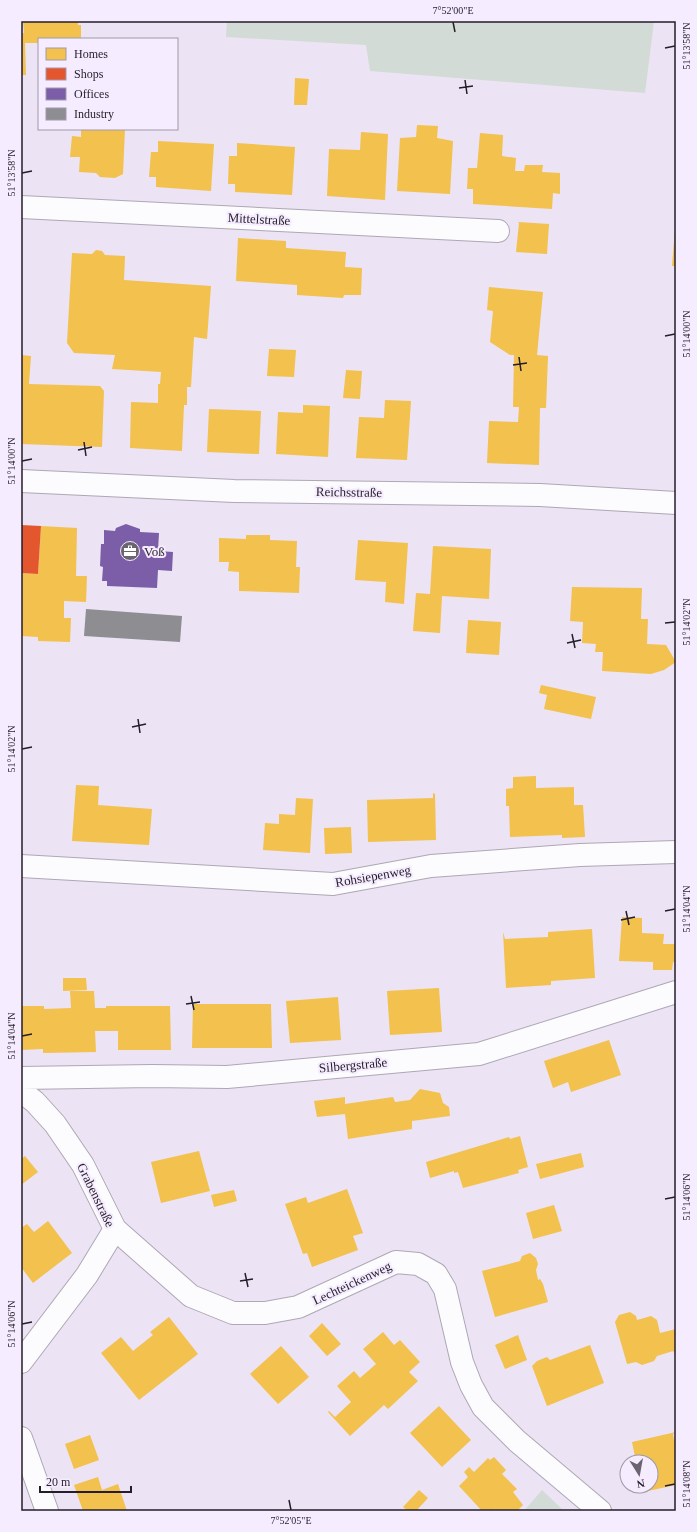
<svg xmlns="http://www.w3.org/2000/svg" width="697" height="1532" viewBox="0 0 697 1532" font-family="'Times New Roman',serif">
	<rect width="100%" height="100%" fill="#ece3f4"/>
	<path fill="#d2dbd5" d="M227,21h427l-9,72 -275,-22 -4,-26 -140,-8z
		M542,1490l22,21h-40z"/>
	<path fill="#f2c14e" d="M23,21h55v4h3v14h-42v4h-14l1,32h-5v-42h3z
		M295,78l14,1 -2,26h-13z
		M417,125l21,1 -1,12 16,3 -3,53 -53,-3 3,-53 16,-1z
		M81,129h44l-2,45 -8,4 -15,-1 -4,-4 -17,-1 1,-15h-10l2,-21 9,1z
		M361,132l27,2 -3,66 -58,-4 2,-47 31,1z
		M480,133l23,2 -1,21 14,2 -1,13h9l1,-6h18l-1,7 18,1v21l-7,-1 -1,16 -79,-5v-15h-6l1,-21h9z
		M158,141l56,3 -3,47 -55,-4v-10h-7l2,-25h7z
		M237,143l58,4 -3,48 -57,-3v-8h-7l1,-28h8z
		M518,222l31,2 -2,30 -31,-2 3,-29z
		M675,229h1v37h-4z
		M238,238l48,3v7l60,4 -1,15 17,1 -1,27h-17l-1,3 -46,-3v-10l-61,-4z
		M96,250l6,1 3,4 20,1 -1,24 87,6 -4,53 -13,-2 -3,50h-4v18h-3l-2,46 -52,-3 1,-46 27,1v-19h2l1,-12 -49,-3 3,-14 -41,-2 -7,-10 5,-90 20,1z
		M489,287l54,5 -6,63 11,1 -2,52h-6l-1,57 -52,-2 2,-42 29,1 1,-15h-6l1,-52h-4l-20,-13 3,-31 -6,-1z
		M269,349l27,1 -2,27 -27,-1z
		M21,355l10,1 -2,28 71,2 4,5 -2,56 -81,-3z
		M346,370l16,1 -2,28 -17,-1z
		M385,400l26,1 -4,59 -51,-2 3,-41 25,1z
		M303,405l27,1 -2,51 -52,-3 2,-42 25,1z
		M209,409l52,2 -2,43 -52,-2z
		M41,526l36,2 -1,48h11l-1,26 -22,-1v17h7l-1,24 -32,-1v-4l-17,-1v-63l17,1z
		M246,535h24v5l27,1 -1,26h4l-1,26 -60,-2v-19l-11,-1 1,-9h-10v-24l27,1z
		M358,540l50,3 -4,61 -19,-2 1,-20 -31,-2z
		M433,546l58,3 -2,50 -47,-3 -2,37 -27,-2 3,-38 14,1z
		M572,587l70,1 -1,31h7l-1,25 19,1 10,17 -12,8 -13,4 -49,-3 1,-19h-8l1,-8 -14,-1 1,-21 -13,-1z
		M468,620l33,2 -2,33 -33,-2z
		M541,685l55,12 -5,22 -47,-10 3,-14 -8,-2z
		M536,776v12l38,-1v18h9l2,32 -23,1v-3l-52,2 -1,-31h-3v-17l7,-1v-11z
		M76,785l23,1 -1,19 54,4 -3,36 -77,-4z
		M433,793l2,1 1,46 -68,2 -1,-42 66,-2z
		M296,798l17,1 -3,54 -47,-3 2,-27 14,1v-10l16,1z
		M351,827l1,26 -27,1 -1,-26z
		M622,917l20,1v15l22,1 -1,10h12v18h-2l-1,8h-19v-8l-34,-1z
		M592,929l3,49 -44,3v4l-45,3 -3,-56 2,7 43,-2v-5z
		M63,978h23l1,12 -24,1z
		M439,988l3,44 -52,3 -3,-44z
		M70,991h24l1,17h11v-2h64l1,44h-53v-19h-23l1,21 -53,1v-4l-22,1v-44h23v3l27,-1z
		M338,997l3,43 -51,3 -4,-42z
		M193,1004h78l1,44h-80z
		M609,1040l12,35 -50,17 -3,-10 -15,6 -9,-27z
		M420,1089l20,4 3,10 6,4 1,9 -38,5v8l-64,10 -3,-25 -28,3 -3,-16 31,-4v7l48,-7 2,5 15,-2z
		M520,1136l8,31 -10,3 1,3 -56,15 -5,-16 -4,1v-2l-24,7 -4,-16 83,-25 1,2z
		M199,1151l11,40 -49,12 -10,-41z
		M581,1153l3,14 -44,12 -4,-15z
		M25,1156l13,16 -17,13v-26z
		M347,1189l16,44 -10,3 5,14 -46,17 -5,-14 -4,1 -18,-50 21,-7 2,6z
		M234,1190l3,11 -23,6 -3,-12z
		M554,1205l8,26 -29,8 -7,-26z
		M48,1221l24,32 -39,30 -12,-16v-39l6,-4 7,8z
		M530,1253l6,5 2,6 -2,6 2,10 2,-1 3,5 5,18 -53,15 -13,-46 38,-10 2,-5z
		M630,1312l6,4 1,4 14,-4 6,4 3,13 16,-4v26l-3,-4 -16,5 -3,5 -12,4 -6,-3 -9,2 -12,-42 4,-7z
		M169,1317l29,37 -59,46 -38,-47 20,-16 12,14 20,-16 -3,-3z
		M322,1323l19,21 -14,12 -18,-20z
		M383,1332l11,13 6,-5 20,22 -11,10 9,9 -30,28 -4,-4 -34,31 -22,-24 1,-1 6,6 16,-15 -14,-16 17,-15 6,7 16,-14 -13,-15z
		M518,1335l9,25 -22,9 -10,-24z
		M590,1345l14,38 -57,23 -15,-40 5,-5 10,-4 3,3z
		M281,1346l28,31 -31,27 -28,-30z
		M439,1406l32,34 -29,27 -32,-34z
		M676,1432l-3,2 1,6 2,-1v46l-33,7 -1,-6h9v-24h-15l-4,-20z
		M90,1435l9,25 -25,9 -9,-25z
		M494,1457l12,13 -4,4 15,15 -4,3 10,13 -6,6h-20l-2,-2 -2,2h-11l-23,-25 9,-9 -4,-5 5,-5 5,5 14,-14 2,2z
		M98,1477l4,13 16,-6 9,27h-44l-9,-26z
		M419,1490l9,8 -12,13h-8l-5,-4z"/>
	<path fill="#e4572e" d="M21,525l20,1 -3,48 -17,-1z"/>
	<path fill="#7b5ea7" d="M126,524l14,5v3l19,1 -1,18 15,1 -1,19 -14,-1 -1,18 -50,-2v-5h-5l1,-14 -3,-1 1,-22h3v-14l11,1 1,-3z"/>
	<path fill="#8d8d92" d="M86,609l96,7 -2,26 -96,-6z"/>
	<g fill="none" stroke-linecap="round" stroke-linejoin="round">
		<g stroke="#aea7b4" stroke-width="24">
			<path id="street" d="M21,207l477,24
				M21,866l312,18 98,-18 149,-11 96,-3
				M21,1078l131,-2 75,1 252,-23 197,-62
				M21,1091l14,11 20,22 28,41 32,64 76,67 42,17h32l33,-6 98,-45 22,2 18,10 9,15 17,73 9,23 12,22 34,34 83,70
				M21,1362l66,-87 28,-46
				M21,1438l26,73"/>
		</g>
		<g stroke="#aea7b4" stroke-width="24">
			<path id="primary" d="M21,481l213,10 306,4 136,8"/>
		</g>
		<use href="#street" stroke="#fcfbfd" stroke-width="22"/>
		<use href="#primary" stroke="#fcfbfd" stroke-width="22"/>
	</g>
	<path fill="none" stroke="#241e29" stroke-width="1.5" d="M453,22l2,10M665,48l10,-2M465,80l2,14M459,88l14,-2M22,173l10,-2M665,336l10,-2M519,357l2,14M513,365l14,-2M84,442l2,14M78,450l14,-3M22,461l10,-2M665,623l10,-1M572,634l3,14M567,643l14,-3M138,719l2,14M132,727l14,-3M22,749l10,-2M626,911l3,14M665,911l10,-2M621,920l14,-3M191,996l3,14M186,1004l14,-2M22,1036l10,-2M665,1199l10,-2M245,1273l3,14M240,1281l13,-2M22,1324l10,-2M665,1486l10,-2M289,1500l2,10"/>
	<defs>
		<g id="office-disc" transform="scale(1)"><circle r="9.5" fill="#6a6370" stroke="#f5ecff"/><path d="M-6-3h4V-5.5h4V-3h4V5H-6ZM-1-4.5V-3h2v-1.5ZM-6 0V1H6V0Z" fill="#fff"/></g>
	</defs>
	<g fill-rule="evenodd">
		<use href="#office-disc" x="130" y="551"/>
	</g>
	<g text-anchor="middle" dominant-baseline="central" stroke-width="4" stroke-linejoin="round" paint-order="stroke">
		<g font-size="13" fill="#241e29" stroke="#f5ecff">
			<text transform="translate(259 219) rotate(3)">Mittelstraße</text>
			<text transform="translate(349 492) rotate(1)">Reichsstraße</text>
			<text transform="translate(373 876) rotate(-10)">Rohsiepenweg</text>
			<text transform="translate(353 1065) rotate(-5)">Silbergstraße</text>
			<text transform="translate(96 1195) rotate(64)">Grabenstraße</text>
			<text transform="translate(352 1283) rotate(-25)">Lechteickenweg</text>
		</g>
		<g font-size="13" fill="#241e29" stroke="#f5ecff" text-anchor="start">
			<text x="144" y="551">Voß</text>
		</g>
	</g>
	<rect width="697" height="1532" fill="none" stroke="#f5ecff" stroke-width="44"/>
	<rect x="38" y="38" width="140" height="92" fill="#f5ecff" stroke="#a19aa9"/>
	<rect x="46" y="48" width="20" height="12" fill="#f2c14e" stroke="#a19aa9"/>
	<text x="74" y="58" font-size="12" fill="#241e29">Homes</text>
	<rect x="46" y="68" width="20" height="12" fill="#e4572e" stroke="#a19aa9"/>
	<text x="74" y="78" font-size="12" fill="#241e29">Shops</text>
	<rect x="46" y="88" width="20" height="12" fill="#7b5ea7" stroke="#a19aa9"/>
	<text x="74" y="98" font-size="12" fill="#241e29">Offices</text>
	<rect x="46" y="108" width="20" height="12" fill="#8d8d92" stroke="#a19aa9"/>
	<text x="74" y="118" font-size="12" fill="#241e29">Industry</text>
	<g transform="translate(639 1474) rotate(169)"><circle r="19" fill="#f5ecff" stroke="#a19aa9"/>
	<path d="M0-3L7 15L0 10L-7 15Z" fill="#6a6370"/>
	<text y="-6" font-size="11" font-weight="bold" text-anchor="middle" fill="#241e29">N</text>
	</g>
	<path d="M40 1486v6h91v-6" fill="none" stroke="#241e29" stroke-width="2"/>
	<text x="46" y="1486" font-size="12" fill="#241e29" stroke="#f5ecff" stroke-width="3" paint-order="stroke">20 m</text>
	<rect x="22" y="22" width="653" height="1488" fill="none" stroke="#241e29" stroke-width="1.5"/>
	<g font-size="10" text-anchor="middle" fill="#241e29">
		<text x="453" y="14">7°52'00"E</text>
		<text transform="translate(686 46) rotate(-90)" y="4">51°13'58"N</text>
		<text transform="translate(11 173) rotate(-90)" y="4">51°13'58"N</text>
		<text transform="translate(686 334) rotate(-90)" y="4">51°14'00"N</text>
		<text transform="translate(11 461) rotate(-90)" y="4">51°14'00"N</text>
		<text transform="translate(686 622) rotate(-90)" y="4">51°14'02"N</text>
		<text transform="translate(11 749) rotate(-90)" y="4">51°14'02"N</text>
		<text transform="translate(686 909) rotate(-90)" y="4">51°14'04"N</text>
		<text transform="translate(11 1036) rotate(-90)" y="4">51°14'04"N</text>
		<text transform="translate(686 1197) rotate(-90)" y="4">51°14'06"N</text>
		<text transform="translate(11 1324) rotate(-90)" y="4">51°14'06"N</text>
		<text transform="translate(686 1484) rotate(-90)" y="4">51°14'08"N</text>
		<text x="291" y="1524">7°52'05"E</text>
	</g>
</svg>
